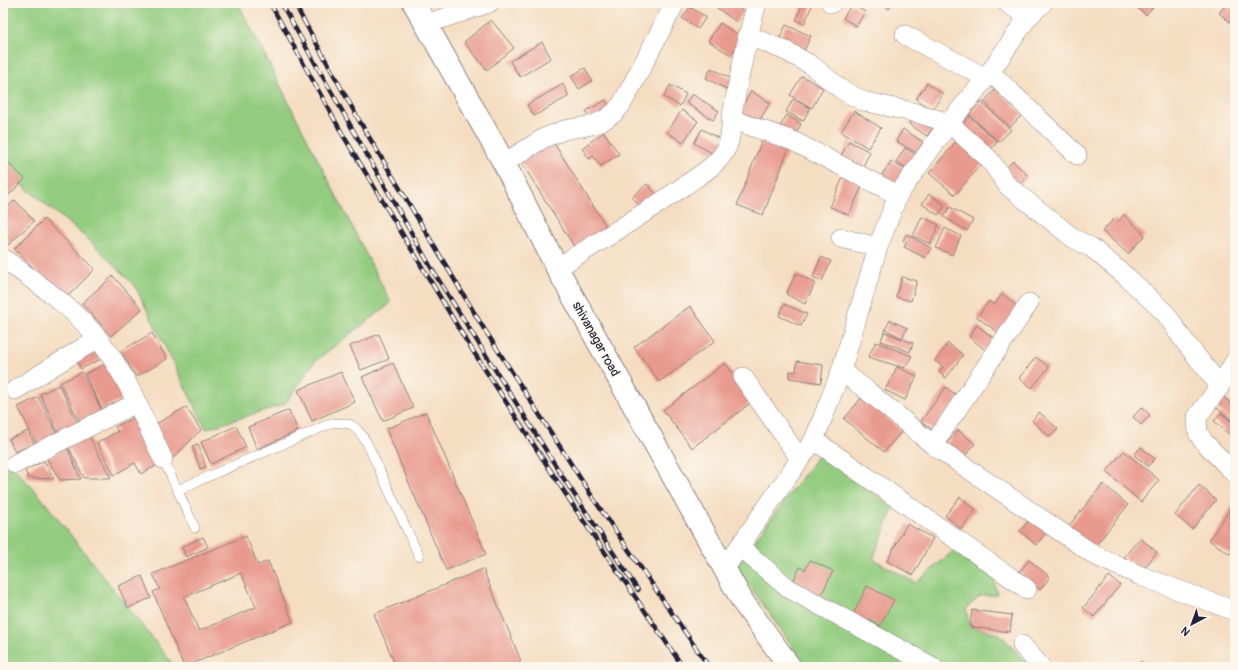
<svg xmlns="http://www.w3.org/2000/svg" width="1238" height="670" viewBox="0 0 1238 670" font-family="Pangolin,sans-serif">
	<rect width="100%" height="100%" fill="#fbf7ec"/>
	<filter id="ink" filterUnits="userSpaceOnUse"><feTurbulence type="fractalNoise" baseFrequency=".025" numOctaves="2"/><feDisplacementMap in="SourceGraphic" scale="8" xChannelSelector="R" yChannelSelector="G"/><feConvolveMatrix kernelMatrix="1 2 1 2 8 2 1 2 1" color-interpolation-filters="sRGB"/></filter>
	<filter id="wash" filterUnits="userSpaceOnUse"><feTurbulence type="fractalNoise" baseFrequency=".012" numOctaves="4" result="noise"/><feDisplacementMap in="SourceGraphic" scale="16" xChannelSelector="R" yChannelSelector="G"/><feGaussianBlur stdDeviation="0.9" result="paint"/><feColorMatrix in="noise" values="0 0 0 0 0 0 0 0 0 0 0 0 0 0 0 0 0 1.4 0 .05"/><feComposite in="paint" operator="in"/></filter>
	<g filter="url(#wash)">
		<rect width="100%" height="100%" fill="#f5ddc1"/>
		<path fill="#93cc7f" stroke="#5a775d" d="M3,3h235l153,300 -76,58 -30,43 -79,25 -71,-143 -46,-46 -86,-71z
			M820,453l73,55 -20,51 43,24 41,-35 36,26 4,21 -17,1 -14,13 4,18 30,7 30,33h-223l-71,-101z
			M3,456l36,39 136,172h-172z"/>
		<g id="blocks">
			<path fill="#e99a8e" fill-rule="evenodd" d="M711,3h21l11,8 -7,11z
				M803,3h10l-9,21 -8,-4z
				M880,3h13l-4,6z
				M1131,3h25l-10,12z
				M1228,3h7v18l-3,3 -13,-11z
				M852,4l13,8 -9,14 -13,-8z
				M690,7l16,10 -8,12 -16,-11z
				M491,20l23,28 -27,22 -23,-28z
				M720,23l22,14 -11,18 -23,-14z
				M786,25l25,11 -8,17 -25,-11z
				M542,42l9,16 -31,19 -10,-16z
				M585,68l7,13 -13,8 -8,-13z
				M711,68l22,12 -5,10 -22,-12z
				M802,76l21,12 -11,20 -22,-13z
				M927,83l16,11 -11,16 -16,-11z
				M563,84l6,12 -35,20 -7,-11z
				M670,85l16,9 -6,12 -16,-9z
				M996,89l27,25 -13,13 -26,-25z
				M751,91l19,12 -12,20 -19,-11z
				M692,94l27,17 -6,9 -27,-17z
				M793,99l17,9 -7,13 -17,-9z
				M606,100l6,11 -20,10 -6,-10z
				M981,102l30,28 -12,12 -30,-27z
				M682,110l16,11 -15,22 -16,-11z
				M854,111l27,17 -13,20 -27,-16z
				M916,113l18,13 -7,10 -18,-12z
				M787,115l14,9 -7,13 -15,-9z
				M969,116l28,26 -10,12 -28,-26z
				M702,129l23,13 -8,14 -23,-13z
				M903,129l20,13 -7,11 -20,-12z
				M604,132l15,22 -18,12 -8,-10 -4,3 -7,-11z
				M764,135l26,10 -27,70 -26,-10z
				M550,137l57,91 -32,20 -57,-91z
				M959,138l26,22 -30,35 -26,-22z
				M849,141l21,11 -10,20 -22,-11z
				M905,148l12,8 -9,13 -12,-7z
				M3,158l22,21 -22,22z
				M891,161l18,11 -14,21 -17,-12z
				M1013,161l15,15 -10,11 -15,-16z
				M844,175l19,9 -14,31 -19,-8z
				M647,184l12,13 -15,14 -12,-14z
				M929,194l16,11 -7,10 -16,-11z
				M15,200l19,21 -26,24 -5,-5v-29z
				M950,207l23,13 -6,11 -23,-14z
				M1124,215l21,20 -17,19 -26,-23 12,-12 3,3z
				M922,217l17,8 -9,19 -17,-8z
				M44,219l51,50 -30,30 -51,-50z
				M945,228l16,8 -9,19 -16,-7z
				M906,234l25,14 -6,10 -21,-11 3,-5 -4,-1z
				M821,257l10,4 -9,20 -9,-4z
				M796,273l19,10 -10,21 -19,-10z
				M113,276l29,33 -31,27 -29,-33z
				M902,277l15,4 -6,20 -15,-4z
				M1002,294l18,14 -20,26 -23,-17 12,-16 5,4z
				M784,304l23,10 -6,12 -22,-10z
				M690,306l25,35 -56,41 -25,-35z
				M890,320l17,8 -5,10 -17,-8z
				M977,325l20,16 -9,11 -19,-15z
				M884,332l29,11 -3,9 -29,-11z
				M152,333l15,26 -31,18 -15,-26z
				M379,334l10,25 -28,11 -11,-24z
				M876,342l36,14 -8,12 -36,-11z
				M948,343l15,12 -17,23 -7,-6 4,-5 -8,-6z
				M95,348l6,11 -20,10 -6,-11z
				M1036,357l13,10 -17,21 -13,-10z
				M797,361l26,4 -2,18 -32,-5 1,-7 6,1z
				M107,363l17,35 -22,11 -17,-35z
				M393,363l20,45 -30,13 -21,-44z
				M725,363l28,38 -61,47 -29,-38z
				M897,367l20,9 -12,24 -20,-10z
				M82,372l20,39 -22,11 -20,-39z
				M341,372l14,30 -43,19 -14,-31z
				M59,385l20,40 -20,9 -19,-40z
				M946,387l13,10 -25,34 -13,-10z
				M1220,394l15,13v16l-23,-19z
				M38,397l20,38 -21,10 -19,-38z
				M862,397l40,34 -18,21 -40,-33z
				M186,407l15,23 -28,28 -19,-33z
				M1142,407l8,8 -9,10 -8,-8z
				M289,410l9,21 -41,18 -9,-22z
				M426,412l60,142 -40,16 -60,-141z
				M1039,412l19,17 -8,8 -18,-16z
				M1221,413l14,12v14l-21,-18z
				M134,417l27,46 -20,11 -6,-11 -21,12 -17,-32 21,-12 -3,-4z
				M236,426l10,21 -35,17 -10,-22z
				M958,430l17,14 -12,14 -17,-14z
				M28,431l6,13 -19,8 -6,-13z
				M89,436l22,42h-27l-16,-32z
				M198,444l8,23 -6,2 -8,-23z
				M66,445l15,34 -21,1 -13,-21z
				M1141,447l14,12 -7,7 -14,-11z
				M1124,451l35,29 -18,22 -35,-30z
				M44,461l10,18 -26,-1 -3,-8z
				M1103,484l25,21 -35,44 -26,-21z
				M1199,485l17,15 -24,29 -17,-14z
				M960,497l16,13 -15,19 -16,-13z
				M1235,502v45l-5,7 -21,-14z
				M1031,518l16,14 -11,13 -16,-14z
				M907,524l26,14 -20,37 -26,-14z
				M246,536l12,29 10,-4 25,61 -109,45 -31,-75 7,-3 -7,-15zM241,573l15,34 -57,24 -15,-34z
				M203,537l5,10 -22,10 -4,-10z
				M1140,538l17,14 -15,19 -18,-14z
				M810,560l23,11 -13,27 -28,-15 8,-16 5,3z
				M1029,560l21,17 -10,13 -21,-18z
				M483,569l38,92 -14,6h-111l-22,-53z
				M142,576l9,22 -23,10 -10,-22z
				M1109,576l11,9 -26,32 -11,-9z
				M867,586l27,14 -14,26 -11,-6 -3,7 -15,-8z
				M972,610l40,5 -2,17 -40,-5z
				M1141,661l8,6h-13z"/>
		</g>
	</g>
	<g filter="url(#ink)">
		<use href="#blocks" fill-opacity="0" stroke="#8c807e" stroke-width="1"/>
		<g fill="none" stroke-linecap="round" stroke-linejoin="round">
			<g stroke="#8c807e" stroke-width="10">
				<path id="lane" d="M163,459l32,69
					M177,490l155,-67c21,-1 23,2 35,20l52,113"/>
			</g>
			<g stroke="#8c807e" stroke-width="20">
				<path id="street" d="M831,3h1
					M1007,3l21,14
					M426,24l63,-21
					M747,35l39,16 25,14 31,25 21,11 54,12 32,10 40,36 19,27 65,52 19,10 36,30 38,36 16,24 38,48
					M905,35l81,43
					M990,72l87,83
					M731,119l62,22 105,54
					M504,163l40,-25 20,-8 29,-5 11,-5 10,-7 7,-8 8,-14 46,-88
					M841,238l37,9
					M3,258c29,22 60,42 85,69 34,36 54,88 75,132
					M557,268c43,-27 86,-53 127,-82 14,-10 32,-20 41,-35 7,-11 5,-24 7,-36 7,-38 14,-75 25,-112
					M1235,361l-15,25 -23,31 1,16 6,9 31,32
					M841,371l23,17 69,57 163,111 45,20 94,35
					M743,377l57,82
					M15,390l82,-51
					M814,440l213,149
					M933,445l96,-142
					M15,464l121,-61
					M740,547l48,41 145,79
					M724,569l76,-110 14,-19 27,-69 37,-124 20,-52 51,-72 37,-45 42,-61 15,-14
					M1022,645l19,22"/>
			</g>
			<g stroke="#8c807e" stroke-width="24">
				<path id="secondary" d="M414,3l90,160 53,105 186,334 47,65"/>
			</g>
			<use href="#lane" stroke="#fff" stroke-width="9"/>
			<use href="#street" stroke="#fff" stroke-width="19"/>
			<use href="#secondary" stroke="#fff" stroke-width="22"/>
			<g stroke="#22223b" stroke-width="4.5">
				<path id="rail" d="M270,3l73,132 121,202 112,173 107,157
					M281,3l152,268 131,208 74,111
					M294,3l66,119 121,202 112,174 116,169"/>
			</g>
			<use href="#rail" stroke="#fbf7ec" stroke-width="3" stroke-dasharray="9" stroke-linecap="butt"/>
		</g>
	</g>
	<g text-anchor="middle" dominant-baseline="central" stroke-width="3" stroke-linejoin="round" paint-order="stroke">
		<g font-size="13" fill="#22223b" stroke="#fbf7ec">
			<text transform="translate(596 339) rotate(61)">shivanagar road</text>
		</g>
	</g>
	<rect width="1238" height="670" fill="none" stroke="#fbf7ec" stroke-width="16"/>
	<g transform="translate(1192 624) rotate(221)" stroke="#fbf7ec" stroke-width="3" paint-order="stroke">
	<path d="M0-3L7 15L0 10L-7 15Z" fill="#22223b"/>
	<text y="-6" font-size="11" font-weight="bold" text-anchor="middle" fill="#22223b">N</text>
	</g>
</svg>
